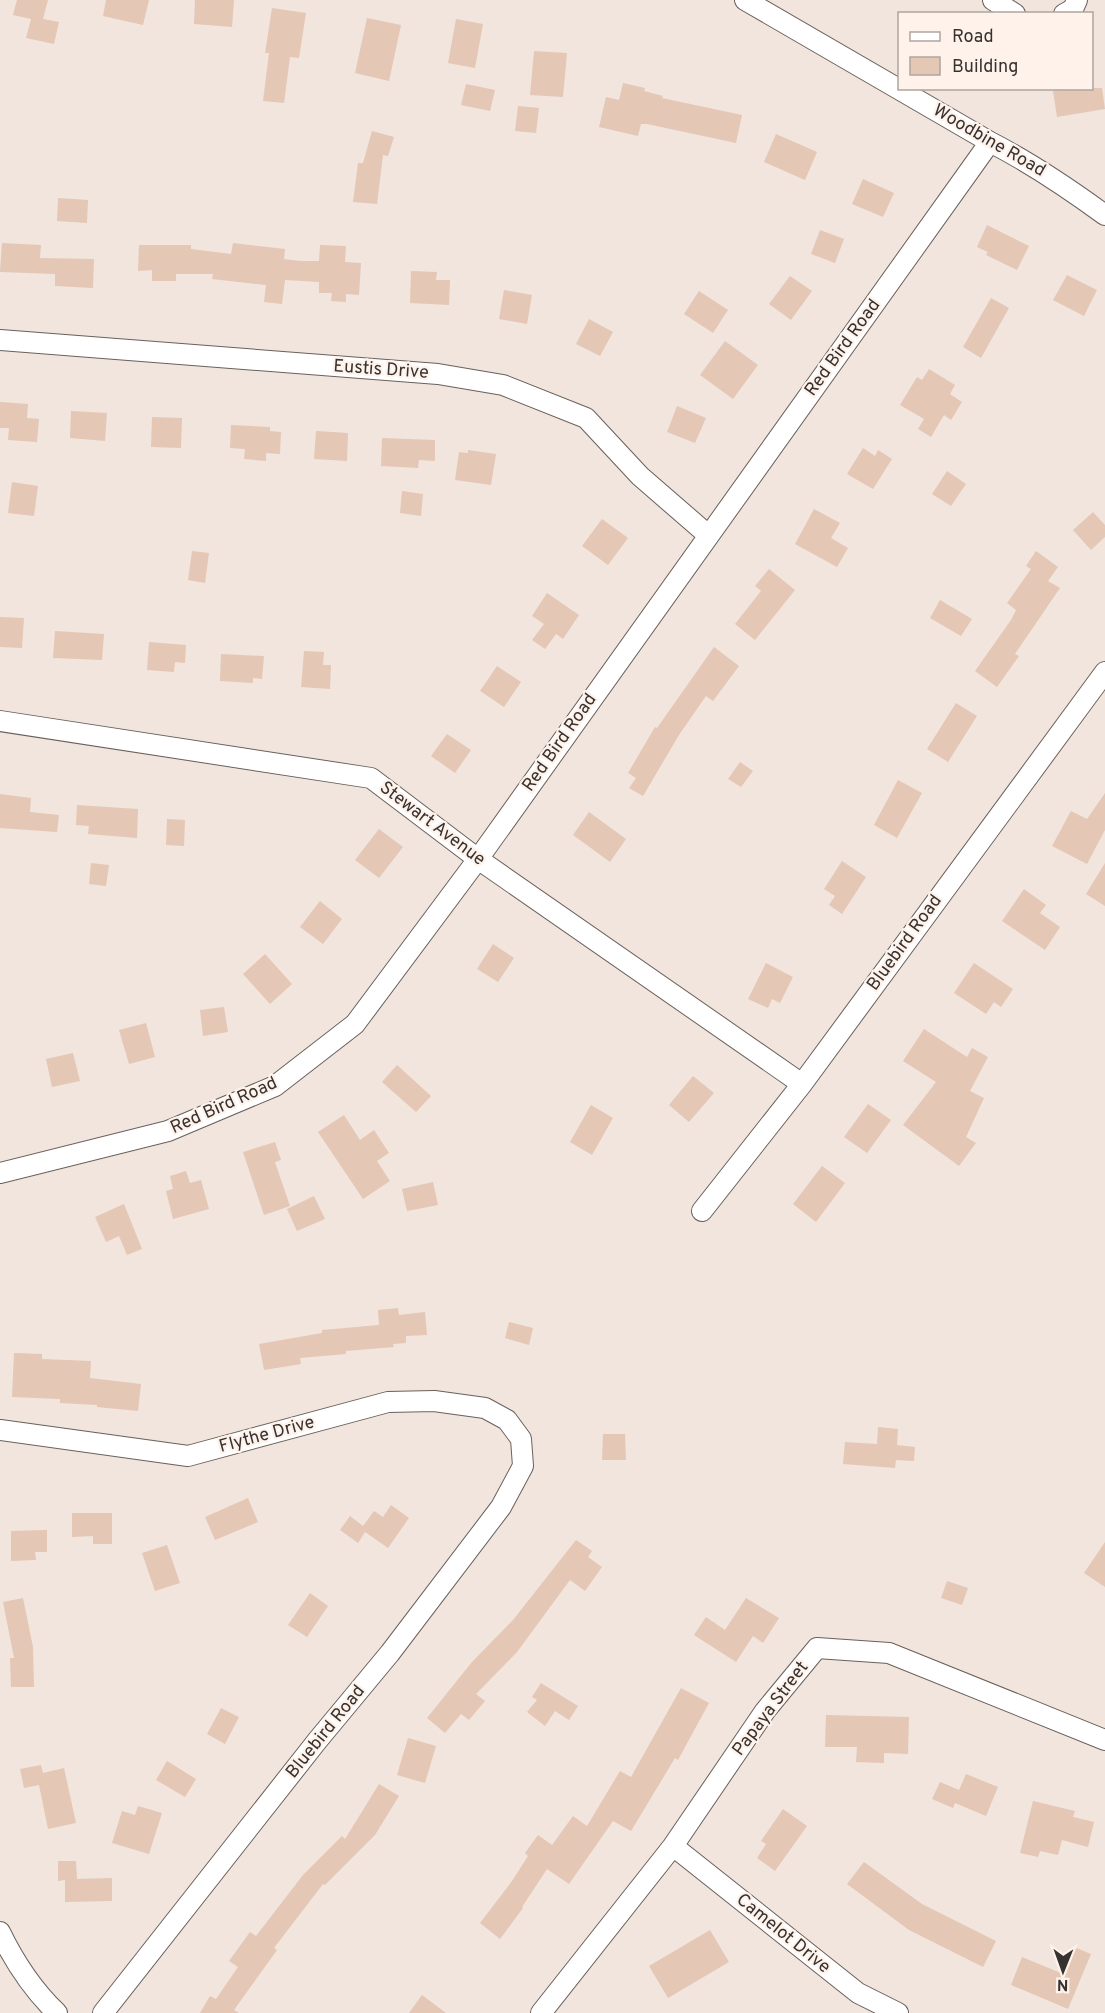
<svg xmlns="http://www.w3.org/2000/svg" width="1105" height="2013" viewBox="0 0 1105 2013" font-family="Overpass,sans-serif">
	<rect width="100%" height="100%" fill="#f1e5de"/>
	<path fill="#e4c7b5" d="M17,0h31l-5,19 16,3 -5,22 -28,-6 5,-19 -18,-4z
		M106,0h43l-6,25 -40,-9z
		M195,0h39l-2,27 -38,-3z
		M272,8l34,5 -7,45 -9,-1 -6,46 -21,-2 6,-48h-4z
		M367,18l34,7 -12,56 -34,-8z
		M456,19l27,5 -8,44 -27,-5z
		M534,51l33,2 -4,44 -33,-2z
		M623,83l22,5 -1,3 19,5 -1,2 80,17 -6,28 -89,-19h-6l-3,12 -39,-9 7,-30 13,3z
		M466,84l29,6 -5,21 -29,-6z
		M1068,88h34l3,21 -48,8 -4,-26z
		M518,106l21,2 -3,25 -21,-2z
		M372,131l22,6 -6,19 -5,-1 -6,49 -24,-2 5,-39h5z
		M776,134l41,18 -12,28 -41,-18z
		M863,179l31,14 -11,24 -31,-13z
		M58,198l30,2 -1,23 -30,-2z
		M987,225l42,21 -12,24 -31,-15 2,-3 -11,-5z
		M820,230l24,9 -9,24 -24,-9z
		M2,243l39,2 -1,13 54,1 -1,29 -38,-2v-12l-55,-2z
		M233,243l52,6 -1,10 16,2h19l1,-16 26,1 -1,16 16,1 -2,32 -13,-1v8l-15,-1 1,-8h-13v-11l-34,-2 -3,24 -18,-2 2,-17 -54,-6 1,-5h-37v7h-24v-11l-14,1 1,-26h52v4l40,5z
		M411,271l26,1 -1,8h14l-1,25 -39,-2z
		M1067,275l30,15 -13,26 -31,-16z
		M790,276l22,15 -21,29 -22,-16z
		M504,290l28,5 -5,29 -28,-5z
		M699,291l29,19 -15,23 -29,-19z
		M991,298l18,10 -28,50 -18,-11z
		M589,319l24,13 -13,24 -24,-12z
		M725,341l33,24 -25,34 -33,-24z
		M929,369l26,16 -5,9 12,8 -11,18 -7,-5 -13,22 -13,-8 6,-10 -24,-14 17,-28 5,3z
		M0,402l28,2 -1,14 12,1 -2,23 -29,-2 1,-12h-9z
		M677,406l29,12 -11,25 -28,-11z
		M71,411l36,2 -2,28 -35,-3z
		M152,417l30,1 -1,30 -30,-1z
		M231,425l39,2v4l11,1 -1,22 -14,-1v8l-22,-2 1,-10 -15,-1z
		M316,431l32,2 -1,28 -33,-2z
		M382,438l53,2v21l-16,-1 -1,8 -37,-2z
		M863,448l12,8 3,-6 14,9 -19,30 -26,-15z
		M468,450l28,4 -5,31 -36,-5 4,-28 9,1z
		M947,471l19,13 -15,22 -19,-12z
		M12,482l26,4 -4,30 -26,-3z
		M402,491l21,3 -2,22 -21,-3z
		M814,509l26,14 -9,15 17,10 -11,19 -42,-23z
		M1093,512l12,13v12l-14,13 -18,-20z
		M602,519l26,19 -20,27 -26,-19z
		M192,551l17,2 -4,30 -17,-3z
		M1036,551l22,16 -10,14 12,7 -45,66 4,2 -22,31 -22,-16 36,-51 5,-10 -9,-7 24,-34 -5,-3z
		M769,569l26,21 -40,50 -20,-16 26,-33 -6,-5z
		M547,593l32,22 -16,24 -7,-5 -11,15 -13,-9 12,-16 -12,-8z
		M940,600l32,19 -11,17 -31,-18z
		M0,617l24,1 -2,30 -22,-1z
		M55,631l49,3 -2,26 -49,-2z
		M149,642l37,3 -1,18 -10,-1 -1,10 -27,-2z
		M714,647l25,19 -26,35 -7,-5 -27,39 -36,61 -14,-8 7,-10 -8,-5 27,-46 2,1z
		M304,651l20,1 -1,13h8l-1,24 -29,-2z
		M221,654l43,2 -2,23 -9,-1v5l-33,-2z
		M497,666l24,16 -17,25 -24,-16z
		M956,703l21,13 -29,46 -21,-13z
		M447,734l24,16 -16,23 -24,-17z
		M740,762l13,9 -12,16 -13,-8z
		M898,780l24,13 -25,45 -23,-13z
		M1105,793v37l-18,34 -35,-18 19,-35 16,8z
		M0,794l31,4 -1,14 29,3 -2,17 -57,-4z
		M77,805l61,4 -1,29 -49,-4 1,-8 -13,-1z
		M589,812l37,27 -16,23 -37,-27z
		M167,819l18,1 -1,26 -18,-1z
		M379,829l24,18 -24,31 -24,-18z
		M842,861l24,16 -24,37 -13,-9 6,-9 -11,-7z
		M91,863l18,2 -3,21 -17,-2z
		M1105,863v43l-19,-12z
		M1024,889l22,16 -6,8 20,14 -15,23 -43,-29z
		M320,901l22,18 -19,25 -23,-17z
		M493,944l21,14 -16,24 -21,-13z
		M265,954l27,30 -22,20 -27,-30z
		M766,963l27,14 -13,26 -8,-4 -4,9 -20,-9z
		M974,963l39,26 -12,18 -7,-5 -8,12 -32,-21z
		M224,1007l4,25 -25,4 -3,-26z
		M146,1023l9,34 -26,7 -10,-34z
		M924,1029l43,28 5,-9 16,9 -18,34 14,7 -18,39 10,6 -17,23 -56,-41 33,-43 -33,-21z
		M73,1053l7,28 -28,6 -6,-28z
		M397,1065l34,31 -15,16 -34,-30z
		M693,1076l21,17 -25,29 -20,-17z
		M868,1104l23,16 -24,33 -23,-16z
		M591,1105l22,13 -21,37 -22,-13z
		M344,1115l16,25 14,-10 15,23 -12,8 13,20 -27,18 -45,-67z
		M275,1142l6,18 -6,2 15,44 -26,9 -21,-63z
		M822,1166l23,17 -29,39 -23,-18z
		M186,1171l4,12 11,-3 8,29 -36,10 -7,-28 7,-2 -3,-13z
		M433,1182l5,23 -31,6 -5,-22z
		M314,1196l11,23 -28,12 -10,-22z
		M124,1204l18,45 -15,6 -8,-19 -13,6 -11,-25z
		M398,1308l1,7 26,-3 2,23 -21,1v7l-13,1 1,3 -48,4v3l-46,4 1,6 -37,6 -5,-26 63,-11v-3l57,-5 -1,-15z
		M509,1322l24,6 -4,17 -24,-7z
		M14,1353l28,1v5l49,2 -1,17 51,6 -3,27 -41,-4v-2l-37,-2v-4l-48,-2z
		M878,1427l20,2 -1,16 18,2 -1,14 -18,-1 -1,8 -52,-4 2,-22 32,2z
		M603,1434h22l1,26h-24z
		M248,1498l10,24 -43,18 -10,-23z
		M391,1505l18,13 -21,30 -23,-16 -7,11 -18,-13 10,-14 13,10 11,-15 9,6z
		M72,1513h40v31h-19v-8l-21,1z
		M47,1530v22h-12l1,8 -25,1v-30z
		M576,1540l16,11 -4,6 14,10 -17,24 -15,-11 -53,72 -41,42 9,7 -16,19 -8,-6 -16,19 -18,-15 45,-56 41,-42z
		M1105,1542v45l-21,-14z
		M167,1545l13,38 -25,8 -13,-38z
		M947,1581l21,7 -6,17 -21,-7z
		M310,1593l18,13 -21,31 -19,-12z
		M23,1598l10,49 1,40h-23l-1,-29h4l-11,-56z
		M746,1598l33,20 -16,25 -10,-7 -17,26 -42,-27 12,-18 19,13z
		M541,1683l37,23 -9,14 -14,-9 -10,15 -18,-14 10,-12 -5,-3z
		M681,1688l28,15 -31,57 -3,-2 -44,73 -18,-10 -44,63 -22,-15 -25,38 1,1 -23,31 -20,-16 32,-42 16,-25 -3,-3 13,-18 14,10 21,-29 14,10 33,-55 11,6z
		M221,1708l18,9 -14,27 -18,-10z
		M826,1715l83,2 -1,37 -24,-1v10l-28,-1 1,-15h-32z
		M408,1738l28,8 -11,37 -28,-8z
		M167,1761l29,18 -11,18 -29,-17z
		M41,1765l2,8 21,-5 12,55 -28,6 -9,-44 -15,3 -4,-19z
		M966,1774l32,13 -12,29 -31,-13 -2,5 -21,-9 8,-17 19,8z
		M379,1784l20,12 -24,39 -50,50 -2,-1 -49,64 3,2 -43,60 5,3h-39l10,-17 6,3 22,-32 -9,-6 21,-29 6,4 47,-61 39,-39 3,3z
		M1033,1801l42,10 -2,6 21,5 -6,25 -26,-7 -4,15 -18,-4 -2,6 -18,-4z
		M138,1806l24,7 -13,41 -37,-11 10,-32 13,4z
		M783,1809l24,17 -32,45 -18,-13 9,-14 -5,-3z
		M58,1861h18l1,18 35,-1v23l-47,1v-22l-7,1z
		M864,1862l58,42 74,37 -13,26 -74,-37 -62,-46z
		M710,1930l19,32 -61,36 -19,-32z
		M1074,1947l17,7 -23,55 -57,-24 11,-28 41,17z
		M422,1995l24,18h-37z"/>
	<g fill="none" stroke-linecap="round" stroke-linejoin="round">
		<g stroke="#6a605b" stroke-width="22">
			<path id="minor" d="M745,0l245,142c41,21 78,46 115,73
				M993,0l22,14
				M1064,14l9,-5 4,-9
				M0,340l438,34 65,11 83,33 54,58 68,59
				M0,721l371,57 107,81 324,225
				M0,1173l168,-42 107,-45 80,-62 123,-165 512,-717
				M702,1211l100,-127 303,-412
				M0,1430l188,26 200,-54 46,-1 51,7 22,12 14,19 2,27 -22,41 -111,146 -73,88 -214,272
				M673,1846l185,147 40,20
				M0,1932c14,29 33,58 57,81
				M541,2013l132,-167 92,-135 52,-63 72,5 216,87"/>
		</g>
		<use href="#minor" stroke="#fff" stroke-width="20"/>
	</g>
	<g text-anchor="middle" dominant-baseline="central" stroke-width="4.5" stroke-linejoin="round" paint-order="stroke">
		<g font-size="18" fill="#36322f" stroke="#fef2eb">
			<text transform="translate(989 141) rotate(30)">Woodbine Road</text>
			<text transform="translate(843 348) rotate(-54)">Red Bird Road</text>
			<text transform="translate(381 370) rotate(4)">Eustis Drive</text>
			<text transform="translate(560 743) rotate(-55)">Red Bird Road</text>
			<text transform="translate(432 824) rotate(37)">Stewart Avenue</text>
			<text transform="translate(905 943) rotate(-54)">Bluebird Road</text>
			<text transform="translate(224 1106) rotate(-24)">Red Bird Road</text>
			<text transform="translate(267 1435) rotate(-15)">Flythe Drive</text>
			<text transform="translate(771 1709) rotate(-53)">Papaya Street</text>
			<text transform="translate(326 1732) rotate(-51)">Bluebird Road</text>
			<text transform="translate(783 1934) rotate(39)">Camelot Drive</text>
		</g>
	</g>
	<rect x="898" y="12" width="195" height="78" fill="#fef2eb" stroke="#aea5a0" stroke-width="1.5"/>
	<rect x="910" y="32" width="30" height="9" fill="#ffffff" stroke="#aea5a0" stroke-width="1.5"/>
	<text x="952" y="42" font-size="18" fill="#36322f">Road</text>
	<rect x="910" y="57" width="30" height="18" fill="#e4c7b5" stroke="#aea5a0" stroke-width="1.5"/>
	<text x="952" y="72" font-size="18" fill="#36322f">Building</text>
	<g transform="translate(1063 1971) rotate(181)" stroke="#fef2eb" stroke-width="4.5" paint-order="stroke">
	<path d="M0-4.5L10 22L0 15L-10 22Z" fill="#36322f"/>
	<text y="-9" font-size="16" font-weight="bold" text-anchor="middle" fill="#36322f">N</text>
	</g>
</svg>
